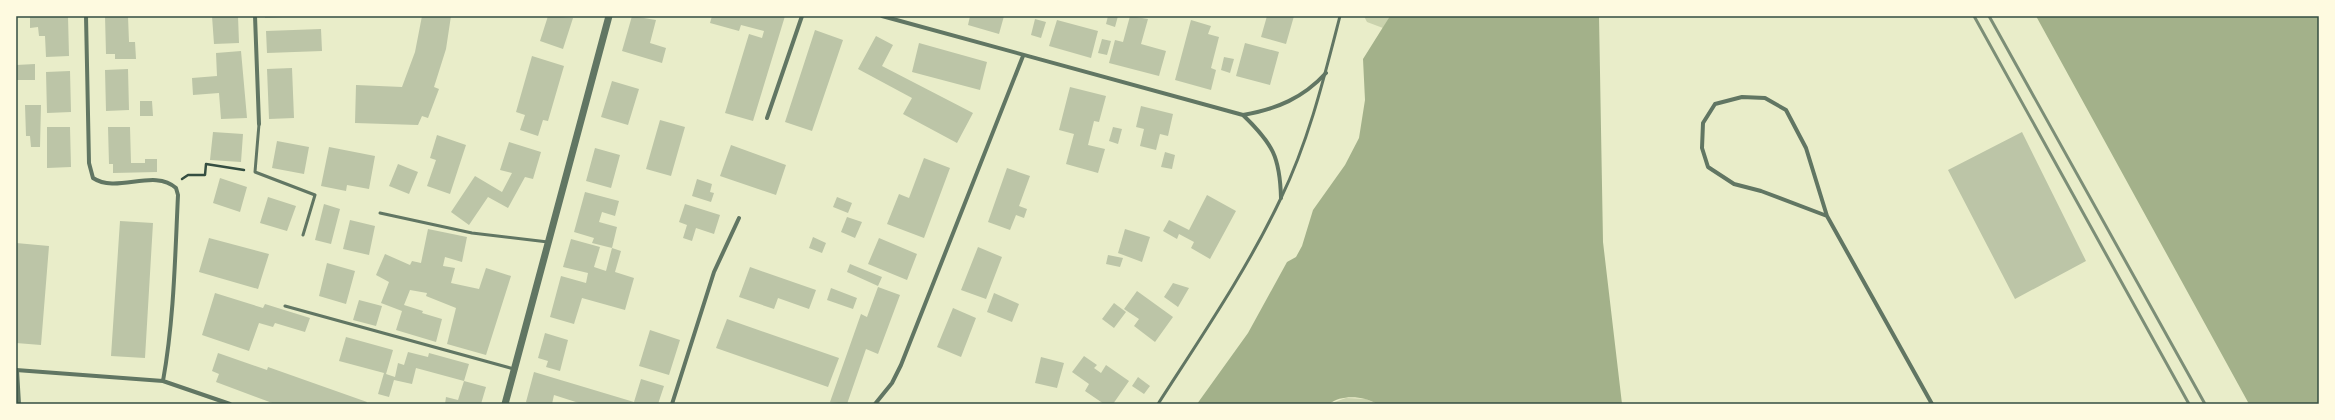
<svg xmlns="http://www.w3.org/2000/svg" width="2335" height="420" viewBox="0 0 2335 420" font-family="'Noto Serif',serif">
	<rect width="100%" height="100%" fill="#e9edc9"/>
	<path fill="#cad2ad" d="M1364,16h26l-7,12 -16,-6z
		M1346,398l20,1 11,5h-48z"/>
	<path fill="#a3b18a" d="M1390,16h209l4,226 19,162h-245c-13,-8 -35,-10 -48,0h-132l51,-71 39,-71 9,-5 6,-11 11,-36 32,-45 14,-27 6,-38 -2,-41z
		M2036,16h283v388h-70z"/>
	<path fill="#bcc5a7" d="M30,16h38l1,40 -23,1 -1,-21h-6l-1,-9 -8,1z
		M105,16h23l1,26h6l1,17h-21v-5h-9z
		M212,16h26l1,27 -25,1z
		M265,16h18v1l-18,1z
		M422,16h29l-5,33 -12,38 5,2 -11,29 -6,-2 -4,9 -63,-2 1,-38 46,2 13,-35z
		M548,16l25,2 -10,31 -23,-8z
		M632,16l24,4 -6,23 16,5 -4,15 -40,-12z
		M712,16h73l-32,105 -28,-8 24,-79 13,4 2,-7 -23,-6 -2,6 -29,-8z
		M970,16h34l-5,18 -31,-9z
		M1108,16h10l-3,11 -9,-3z
		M1130,16l18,3 -7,25 25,7 -7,25 -50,-13 6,-23 8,2z
		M1267,16h27l-8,28 -25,-7z
		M1035,19l11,3 -5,16 -10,-3z
		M1057,20l41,11 -7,27 -42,-12z
		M1191,20l20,6 -3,8 11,3 -8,31 5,2 -5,20 -36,-10z
		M321,29l1,22 -55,2 -1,-22z
		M815,30l28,10 -31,91 -27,-9z
		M876,36l17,9 -11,21 91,47 -16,30 -54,-29 9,-16 -54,-29z
		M1102,39l9,2 -4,14 -9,-2z
		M919,43l68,19 -7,28 -68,-18z
		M1245,43l34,9 -9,33 -34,-9z
		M241,51l6,67 -26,1 -2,-26 -26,2 -1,-17 25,-2 -1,-23z
		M532,56l32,10 -16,55 -5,-1 -5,16 -18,-6 5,-15 -9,-3z
		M1224,57l10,2 -4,14 -9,-3z
		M35,64v16h-19v-15z
		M292,68l2,50 -25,1 -2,-50z
		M128,69l1,41 -23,1 -1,-41z
		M70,71l1,41 -24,1 -1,-41z
		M612,81l27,8 -11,36 -27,-8z
		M1070,87l36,9 -7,26 -5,-1 -6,24 17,4 -7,24 -32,-9 8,-30 -15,-4z
		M140,101h12l1,15h-13z
		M25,105h16l-1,42h-9l-1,-11h-4z
		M1141,106l32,8 -5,22 -8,-2 -4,16 -16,-4 4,-17 -8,-2z
		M660,120l25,7 -14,49 -25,-7z
		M47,127h23l1,40 -24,1z
		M108,127h22l1,36h14v-4h12v13l-44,1v-9h-4z
		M1113,127l9,2 -4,15 -9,-3z
		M213,132l30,2 -2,28 -31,-2z
		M2022,132l64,129 -71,38 -67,-129z
		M437,135l29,10 -16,49 -23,-8 9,-26 -6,-2z
		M277,141l32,6 -5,27 -32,-6z
		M509,142l32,10 -8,27 -8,-2 -17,31 -20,-11 -19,28 -18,-13 24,-36 27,16 10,-19 -12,-3z
		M731,145l55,20 -10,30 -56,-19z
		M329,147l46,9 -6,33 -22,-4 -1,6 -25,-5z
		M595,148l25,7 -9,33 -25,-7z
		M1165,152l10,3 -3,14 -11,-2z
		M924,158l26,10 -26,70 -37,-14 12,-30 10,4z
		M398,164l20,8 -9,22 -20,-8z
		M1007,168l23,8 -11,30 8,3 -3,9 -8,-3 -6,15 -22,-8z
		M220,178l27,9 -7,25 -27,-9z
		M697,179l15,5 -2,8 4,1 -3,9 -19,-6z
		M585,192l34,9 -4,15 -13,-4 -3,10 18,5 -5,21 -20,-5 2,-5 -20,-6z
		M1207,195l29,16 -26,48 -19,-11 3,-6 -15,-8 -2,5 -14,-8 6,-11 20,10z
		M268,197l28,9 -9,25 -27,-8z
		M837,197l15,6 -4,10 -15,-6z
		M324,204l16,5 -9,35 -16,-4z
		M685,204l35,11 -6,19 -18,-6 -4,13 -9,-3 4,-13 -8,-3z
		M847,217l15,5 -7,16 -14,-6z
		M350,220l25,6 -6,29 -26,-6z
		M120,221l33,2 -8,135 -34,-2z
		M428,229l39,8 -5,25 -17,-5 -2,9 12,2 -4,15 28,6 7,-21 25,8 -25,79 -39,-11 9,-36 -30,-12 1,-3 -17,-3 -6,15 19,6 -1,2 20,6 -6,23 -40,-12 6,-19 -21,-8 8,-21 -13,-7 9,-21 25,11 2,-4 9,2z
		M1125,229l25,8 -8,25 -24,-9z
		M813,237l13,6 -4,10 -13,-5z
		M209,238l60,16 -11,35 -59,-17z
		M879,238l38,16 -10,26 -39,-16z
		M571,239l29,8 -6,20 12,4 6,-23 9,3 -6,21 19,6 -9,32 -43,-12 -8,26 -24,-7 11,-41 25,7 2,-10 -25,-6z
		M16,243l33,3 -8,99 -25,-2z
		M978,247l24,10 -16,42 -25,-9z
		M1108,255l15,3 -3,9 -14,-3z
		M327,263l28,8 -9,33 -27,-8z
		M850,264l32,13 -4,9 -31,-14z
		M750,267l66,23 -7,19 -31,-11 -4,11 -35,-12z
		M1173,283l16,5 -11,19 -14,-10z
		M878,287l22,8 -22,59 -12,-5 -19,55 -17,-2 31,-88 6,3z
		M831,288l26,10 -4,11 -26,-9z
		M1137,291l36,26 -18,25 -21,-16 5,-7 -15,-10z
		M215,293l48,15 2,-4 45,14 -5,14 -30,-9 -2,4 -14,-4 -10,28 -47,-16z
		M994,293l25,11 -7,18 -25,-10z
		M359,300l23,6 -6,20 -23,-6z
		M1114,303l12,9 -12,16 -12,-9z
		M953,308l23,10 -15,39 -24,-10z
		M727,319l112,39 -11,29 -112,-39z
		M650,330l30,10 -11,35 -30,-9z
		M545,333l23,7 -8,31 -14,-4 2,-6 -10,-3z
		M346,337l47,13 -7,24 9,3 3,-14 6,2 4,-13 20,5 1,-4 40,11 -5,17 -48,-13 -4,16 -18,-4 -5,17 -11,-3 6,-21 -45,-12z
		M218,353l49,17 1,-3 99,35 -1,2h-91l-59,-22 3,-8 -7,-3z
		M1084,356l13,9 -3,3 7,5 5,-8 23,16 -16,23h-9l-19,-13 4,-7 -17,-12z
		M1041,357l23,6 -7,25 -22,-5z
		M534,372l100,30 7,-23 23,7 -6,18h-76l-28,-9 -2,9h-18l-8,-2z
		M1138,377l12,9 -6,8 -12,-8z
		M464,381l22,6 -5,17h-36l1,-7 12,3z"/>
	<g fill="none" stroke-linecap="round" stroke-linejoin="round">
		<path stroke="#344e41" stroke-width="2.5" d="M182,179l6,-4h17l1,-11 38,6"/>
		<path stroke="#617663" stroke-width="3" d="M259,124l-4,48 60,23 -12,40
			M380,213l92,20 76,9
			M285,306l229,63
			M1158,404c43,-67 89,-134 123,-206 28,-58 43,-120 59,-182"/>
		<path stroke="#617663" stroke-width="4" d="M86,16l3,147 4,15c24,16 61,-10 83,10l2,7c-3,63 -4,125 -15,186
			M255,16l4,108
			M882,16l361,99c34,-6 60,-17 83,-42
			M1243,115c30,29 37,42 38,83
			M767,118l35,-102
			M1827,216l-66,-25 -27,-7 -26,-17 -6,-19 1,-25 12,-19 27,-7 23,1 21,12 20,38 21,68 105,188
			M16,370l147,11 67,23
			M17,370l2,34
			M672,404l42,-132 25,-54
			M875,404l17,-21 9,-18 122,-309"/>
		<path stroke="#617663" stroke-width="7" d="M505,404l104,-388"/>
		<path stroke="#7c8e77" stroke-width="3" d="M1974,16l215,388
			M1989,16l216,388"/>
	</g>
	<rect width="2335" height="420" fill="none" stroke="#fefae0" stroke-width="34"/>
	<rect x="17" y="17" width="2301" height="386" fill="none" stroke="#344e41" stroke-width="1.5"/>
</svg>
